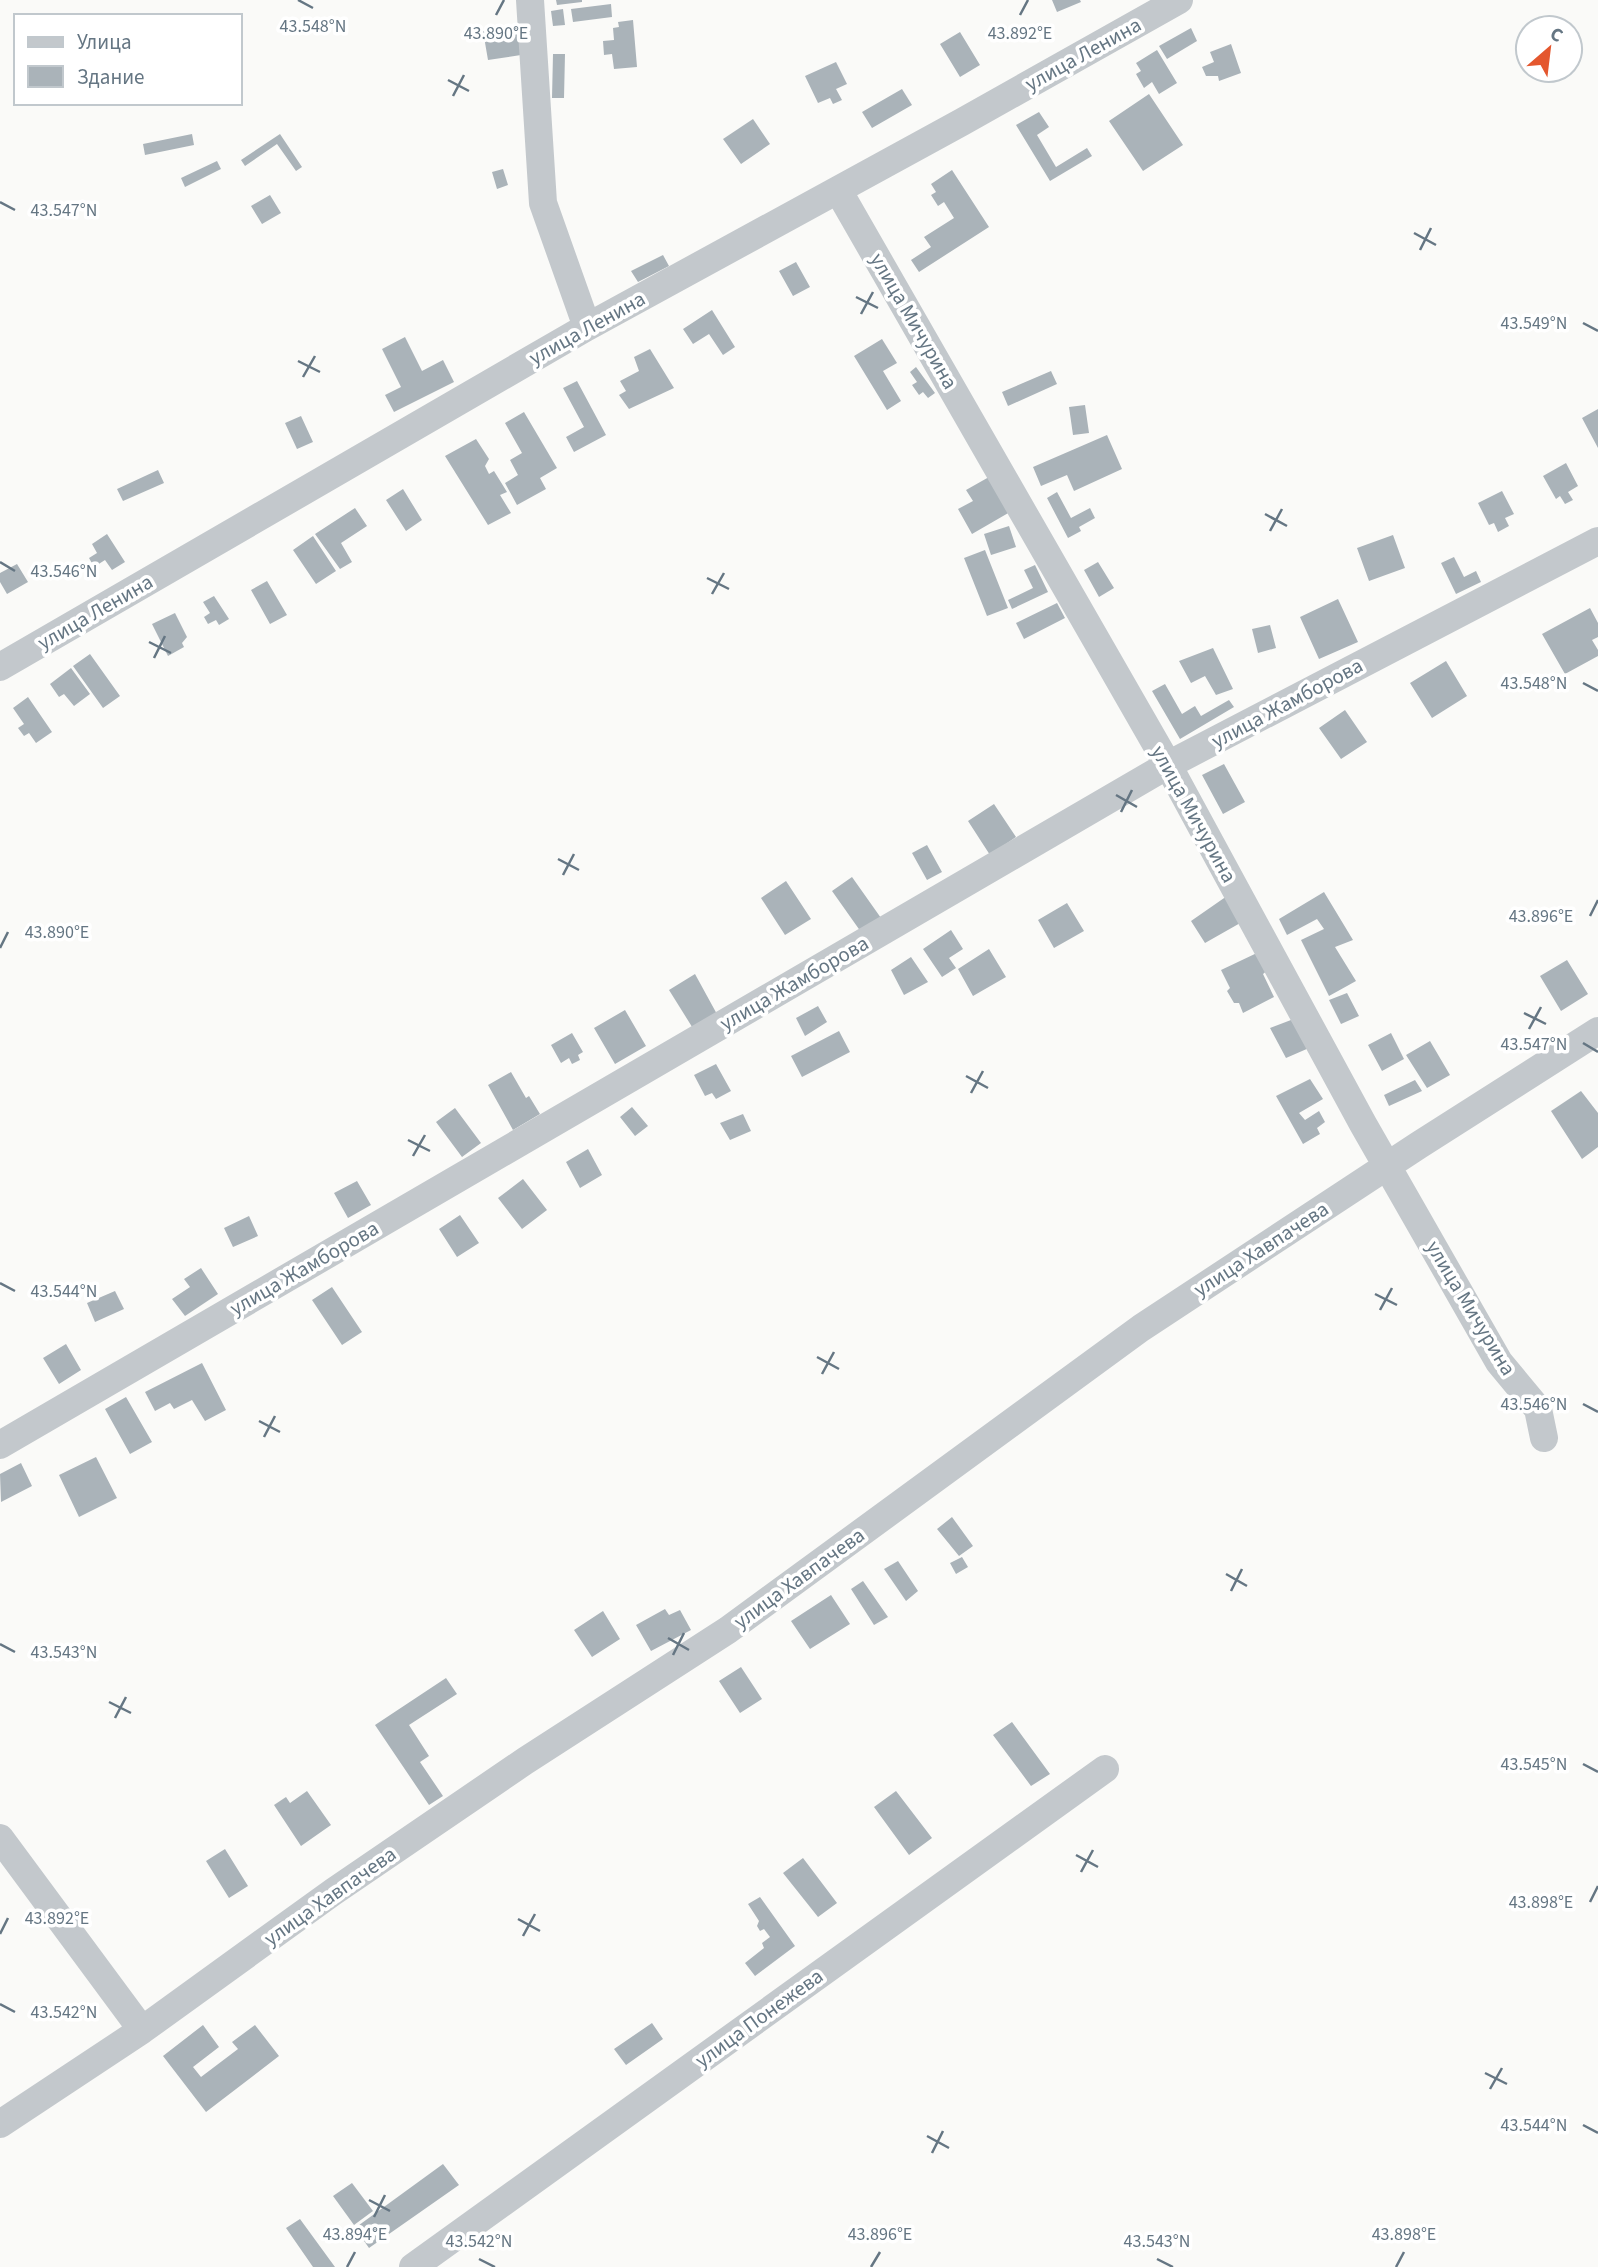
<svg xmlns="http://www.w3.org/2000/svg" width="1598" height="2267" viewBox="0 0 1598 2267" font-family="'Source Sans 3',sans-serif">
	<rect width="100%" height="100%" fill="#fafaf8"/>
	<path fill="#aab3b9" d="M556,0h26v2l-25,3z
		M1052,0h28l1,2 -24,10z
		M611,4l1,13 -39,5 -2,-13z
		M563,9l2,16 -12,1 -2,-15z
		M633,20l4,47 -23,2 -2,-15 -8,1 -1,-14 11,-1 -1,-12 6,-1 -1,-5z
		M516,26l5,29 -33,5 -5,-29z
		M1191,28l6,13 -30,18 -8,-13z
		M960,32l20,33 -20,12 -20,-33z
		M1231,44l10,29 -22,8 -1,-5h-12l-4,-9 12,-5 -4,-10z
		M1157,50l20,33 -18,11 -7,-12 -8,6 -8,-14 5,-3 -5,-8z
		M553,54h12l-1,44h-12z
		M836,62l11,22 -11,5 6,11 -9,4 -3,-6 -12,5 -13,-27z
		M902,89l10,16 -40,23 -10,-16z
		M1149,94l34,51 -40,26 -34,-50z
		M1039,112l10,15 -12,8 19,32 31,-19 5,8 -42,25 -34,-56z
		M753,119l17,25 -29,20 -18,-25z
		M192,134l2,11 -49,10 -2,-11z
		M280,134l22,33 -6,4 -19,-27 -32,22 -4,-6z
		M217,161l4,8 -36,18 -4,-9z
		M503,169l5,16 -11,4 -5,-17z
		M952,170l37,57 -70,45 -8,-12 20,-13 -7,-10 30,-19 -10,-16 -6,4 -7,-11 5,-3 -5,-8z
		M270,195l11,18 -19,11 -11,-18z
		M663,255l6,11 -31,16 -7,-11z
		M796,262l14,25 -17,9 -14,-25z
		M712,310l23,37 -12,8 -14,-21 -16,10 -10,-15z
		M405,337l17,34 21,-11 11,22 -60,30 -9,-17 16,-8 -19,-38z
		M882,339l15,24 -14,8 18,30 -14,9 -33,-54z
		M650,349l24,39 -45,21 -10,-14 7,-4 -6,-10 19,-10 -5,-14z
		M916,367l19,26 -7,5 -5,-6 -4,3 -7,-10 5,-3 -7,-10z
		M1051,371l6,13 -49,22 -6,-14z
		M577,381l29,54 -32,17 -8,-15 18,-10 -21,-39z
		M1085,405l4,28 -16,2 -4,-28z
		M1598,409v39l-16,-30z
		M524,412l33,56 -17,10 6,11 -29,16 -12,-22 13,-8 -8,-15 12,-7 -17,-30z
		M301,416l12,26 -16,7 -12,-26z
		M1107,435l15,34 -48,22 -7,-16 -26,11 -8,-19z
		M476,439l13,20 -4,7 4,8 5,-3 13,21 -7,3 11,18 -23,12 -43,-69z
		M1566,463l12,23 -10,6 5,8 -8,4 -5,-8 -4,3 -13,-23z
		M158,470l6,13 -41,18 -6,-12z
		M989,477l21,35 -38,22 -14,-25 15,-8 -7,-11z
		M403,489l19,31 -16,11 -20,-31z
		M1502,491l12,23 -9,4 4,8 -11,6 -4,-9 -5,2 -11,-22z
		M1057,492l14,26 19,-10 5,10 -16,9 2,4 -13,7 -21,-40z
		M355,508l12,18 -26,17 11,19 -12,7 -25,-35z
		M1009,526l7,21 -25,8 -7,-21z
		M107,534l18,28 -13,8 -7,-10 -11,7 -5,-9 8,-5 -5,-9z
		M1393,535l12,33 -36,13 -12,-33z
		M313,536l23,35 -20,13 -23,-34z
		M985,550l23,58 -21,8 -23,-58z
		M1454,557l10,20 12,-6 5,11 -25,12 -15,-31z
		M1098,562l16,26 -15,9 -15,-27z
		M17,564l11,18 -21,12 -7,-12v-9z
		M1035,565l13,27 -36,17 -4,-9 25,-12 -9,-18z
		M267,581l20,34 -17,9 -19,-34z
		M214,596l15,23 -10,6 -3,-5 -8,4 -4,-7 6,-4 -7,-11z
		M1338,599l20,43 -39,17 -19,-42z
		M1057,603l8,15 -41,21 -8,-16z
		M1590,608l8,15v14l-6,3 6,10v6l-33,18 -23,-40z
		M175,613l12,24 -5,6 2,4 -16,9 -16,-32z
		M1270,625l6,23 -18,5 -6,-24z
		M1213,648l20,41 -17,6 -11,-19 -14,7 -12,-22z
		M90,654l30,42 -17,12 -30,-42z
		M1446,661l21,35 -35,22 -22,-35z
		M71,668l19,26 -16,12 -10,-12 -5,3 -9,-13z
		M1165,684l17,30 13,-8 6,10 28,-16 5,7 -54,32 -28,-48z
		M28,697l24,35 -16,11 -7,-10 -5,3 -6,-8 6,-4 -11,-16z
		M1345,710l22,32 -26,17 -22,-31z
		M1224,764l21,38 -22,12 -21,-39z
		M994,804l22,33 -26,18 -22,-34z
		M927,845l15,27 -15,8 -15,-27z
		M852,877l29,41 -20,14 -29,-41z
		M786,881l25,38 -26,16 -24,-37z
		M1324,892l29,48 -18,7 21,34 -27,15 -28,-56 23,-11 -7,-10 -30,16 -8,-16z
		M1227,896l15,26 -37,21 -14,-22z
		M1067,903l17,28 -30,17 -16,-28z
		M951,930l12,19 -14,9 7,10 -14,9 -19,-28z
		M989,949l17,28 -33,19 -15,-27z
		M1259,952l11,16 -7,6 11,23 -31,16 -4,-10h-5l-7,-12 3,-3 -9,-18z
		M911,957l17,25 -24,13 -13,-25z
		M1567,960l21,34 -27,17 -21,-35z
		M695,974l23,42 -24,14 -25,-40z
		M1347,993l12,23 -18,8 -12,-24z
		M818,1006l9,16 -22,14 -9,-18z
		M625,1010l21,36 -31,18 -21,-36z
		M1291,1020l18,28 -23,10 -16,-30z
		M839,1031l11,21 -48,25 -11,-21z
		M572,1033l11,19 -5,3 2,5 -8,4 -3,-6 -8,5 -10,-18z
		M1391,1033l13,26 -22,12 -14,-26z
		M1430,1041l20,34 -23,13 -21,-33z
		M716,1064l15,27 -15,8 -4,-6 -7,3 -11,-21z
		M511,1072l15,26 3,-2 11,18 -27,16 -25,-45z
		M1310,1079l13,20 -24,14 6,7 14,-9 6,11 -8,6 3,6 -17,10 -27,-48z
		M1415,1080l7,11 -33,15 -5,-11z
		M1581,1091l17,22v34l-16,12 -31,-48z
		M632,1107l16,19 -13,10 -15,-19z
		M455,1108l26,35 -19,14 -26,-35z
		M743,1114l8,17 -21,9 -10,-17z
		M588,1149l14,26 -22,13 -14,-26z
		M523,1179l24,31 -25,19 -24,-31z
		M357,1181l14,24 -23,13 -14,-25z
		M460,1215l19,28 -22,14 -18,-28z
		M249,1216l9,20 -25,11 -9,-19z
		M201,1268l17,26 -33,22 -13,-17 18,-12 -6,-8z
		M332,1287l30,45 -20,13 -30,-45z
		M115,1291l9,18 -29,13 -8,-19z
		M66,1344l15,26 -22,14 -16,-26z
		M202,1363l24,47 -21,11 -13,-21 -18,9 -4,-6 -15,8 -10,-19z
		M126,1397l26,45 -22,12 -25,-45z
		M96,1457l21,41 -38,19 -20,-42z
		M21,1463l11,23 -31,16 -1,-28z
		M952,1517l21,29 -14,10 -22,-27z
		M962,1557l6,10 -12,7 -6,-11z
		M898,1561l20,30 -12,10 -22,-32z
		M863,1581l25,36 -14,8 -23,-36z
		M831,1595l19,29 -40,25 -19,-28z
		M665,1609l4,6 11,-5 11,20 -40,21 -15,-26z
		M603,1611l17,28 -28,18 -18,-27z
		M741,1667l21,32 -22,14 -21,-32z
		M446,1678l11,16 -48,31 20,31 -9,6 23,34 -14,9 -54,-80z
		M1012,1722l38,52 -19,12 -38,-51z
		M307,1791l24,34 -30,21 -27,-41 12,-8 4,6z
		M896,1791l36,47 -23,17 -35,-48z
		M225,1849l23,37 -19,12 -23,-37z
		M803,1858l34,45 -19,14 -35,-44z
		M760,1897l35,49 -40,30 -10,-13 19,-15 -2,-5 8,-6 -6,-8 -4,2 -3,-5 2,-5 -11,-17z
		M652,2023l11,16 -37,26 -12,-16z
		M203,2025l16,22 -26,20 8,10 37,-28 -6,-7 23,-17 24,31 -73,56 -43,-56z
		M443,2164l16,21 -90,63 -14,-20z
		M352,2183l21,28 -19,14 -21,-29z
		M300,2219l35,48h-22l-27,-39z"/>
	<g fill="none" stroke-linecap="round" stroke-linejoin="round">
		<path stroke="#c3c8cc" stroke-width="28" d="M530,0l13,203 44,124
			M838,190l330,575 195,359 136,238 39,47 6,29
			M0,667l587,-340 375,-205 217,-122
			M0,1445l1168,-680 430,-224
			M0,1838l142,192
			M0,2124l142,-94 191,-138 192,-131 203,-131 413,-302 278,-183 179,-114
			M413,2267l692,-498"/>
	</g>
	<path fill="none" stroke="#657683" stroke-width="2.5" d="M298,0l15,8M496,15l8,-15M1020,15l8,-15M448,80l21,11M453,96l11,-21M0,202l15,8M1414,233l22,12M1420,250l11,-22M856,297l22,11M861,314l12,-22M1583,323l15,8M298,361l22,11M303,377l12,-21M1265,514l22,12M1270,531l12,-22M0,562l15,9M707,578l22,11M712,594l12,-21M149,642l22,11M154,658l11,-22M1583,683l15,8M1116,795l21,12M1121,812l11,-22M558,859l21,11M563,875l11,-21M1590,916l8,-16M0,948l8,-16M1524,1013l22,11M1529,1029l12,-22M1583,1043l15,9M966,1076l22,12M971,1093l12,-22M408,1140l22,11M413,1156l12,-21M0,1283l15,8M1375,1294l22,11M1380,1310l12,-22M817,1357l22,12M822,1374l12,-22M1583,1404l15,8M259,1421l21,11M264,1437l11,-21M1226,1574l21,12M1231,1591l11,-22M668,1638l21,12M0,1644l15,8M673,1655l11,-22M109,1702l22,11M115,1718l11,-21M1583,1764l15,8M1076,1855l22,12M1081,1872l12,-22M1590,1902l8,-16M518,1919l22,12M0,1934l8,-16M523,1936l12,-22M0,2004l15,8M1485,2073l22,11M1490,2089l12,-21M1583,2125l15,8M927,2136l22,12M932,2153l11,-22M369,2200l21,11M374,2217l11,-22M479,2259l16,8M1157,2259l16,8M347,2267l8,-15M871,2267l9,-15M1396,2267l8,-15"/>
	<g text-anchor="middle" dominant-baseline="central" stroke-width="7" stroke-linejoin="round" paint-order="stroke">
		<g font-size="21" fill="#657683" stroke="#fff">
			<text transform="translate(1083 54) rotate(-29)">улица Ленина</text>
			<text transform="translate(914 321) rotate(60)">улица Мичурина</text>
			<text transform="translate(587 328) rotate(-29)">улица Ленина</text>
			<text transform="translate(95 612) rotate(-30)">улица Ленина</text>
			<text transform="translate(1287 703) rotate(-28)">улица Жамборова</text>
			<text transform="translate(1194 814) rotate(61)">улица Мичурина</text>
			<text transform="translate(794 983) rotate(-30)">улица Жамборова</text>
			<text transform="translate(1261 1249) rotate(-33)">улица Хавпачева</text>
			<text transform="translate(304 1268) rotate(-30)">улица Жамборова</text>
			<text transform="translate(1471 1308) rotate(59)">улица Мичурина</text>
			<text transform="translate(799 1578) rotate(-36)">улица Хавпачева</text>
			<text transform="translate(330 1896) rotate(-35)">улица Хавпачева</text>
			<text transform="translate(759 2018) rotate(-36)">улица Понежева</text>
		</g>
	</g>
	<g font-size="18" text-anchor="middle" fill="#657683" stroke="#fff" stroke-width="7" stroke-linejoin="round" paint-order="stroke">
		<text x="313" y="32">43.548°N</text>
		<text x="496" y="39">43.890°E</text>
		<text x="1020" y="39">43.892°E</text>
		<text x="64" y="216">43.547°N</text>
		<text x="1534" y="329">43.549°N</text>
		<text x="64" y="577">43.546°N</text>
		<text x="1534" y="689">43.548°N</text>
		<text x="1541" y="922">43.896°E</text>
		<text x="57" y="938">43.890°E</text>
		<text x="1534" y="1050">43.547°N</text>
		<text x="64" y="1297">43.544°N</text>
		<text x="1534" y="1410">43.546°N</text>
		<text x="64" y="1658">43.543°N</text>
		<text x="1534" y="1770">43.545°N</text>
		<text x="1541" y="1908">43.898°E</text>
		<text x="57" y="1924">43.892°E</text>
		<text x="64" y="2018">43.542°N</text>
		<text x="1534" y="2131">43.544°N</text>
		<text x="355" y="2240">43.894°E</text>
		<text x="880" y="2240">43.896°E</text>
		<text x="1404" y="2240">43.898°E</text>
		<text x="479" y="2247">43.542°N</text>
		<text x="1157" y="2247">43.543°N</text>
	</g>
	<rect x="14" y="14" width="228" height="91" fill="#ffffff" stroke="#c1c8cd" stroke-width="2"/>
	<rect x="28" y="37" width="35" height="10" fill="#c3c8cc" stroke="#c1c8cd" stroke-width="2"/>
	<text x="77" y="49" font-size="21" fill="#657683">Улица</text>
	<rect x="28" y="66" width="35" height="21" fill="#aab3b9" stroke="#c1c8cd" stroke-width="2"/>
	<text x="77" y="84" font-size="21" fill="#657683">Здание</text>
	<g transform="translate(1549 49) rotate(28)"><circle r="33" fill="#ffffff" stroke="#c1c8cd" stroke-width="2"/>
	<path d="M0-5L12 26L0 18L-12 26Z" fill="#e4572e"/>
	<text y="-10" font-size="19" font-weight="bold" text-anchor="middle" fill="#657683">С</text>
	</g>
</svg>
